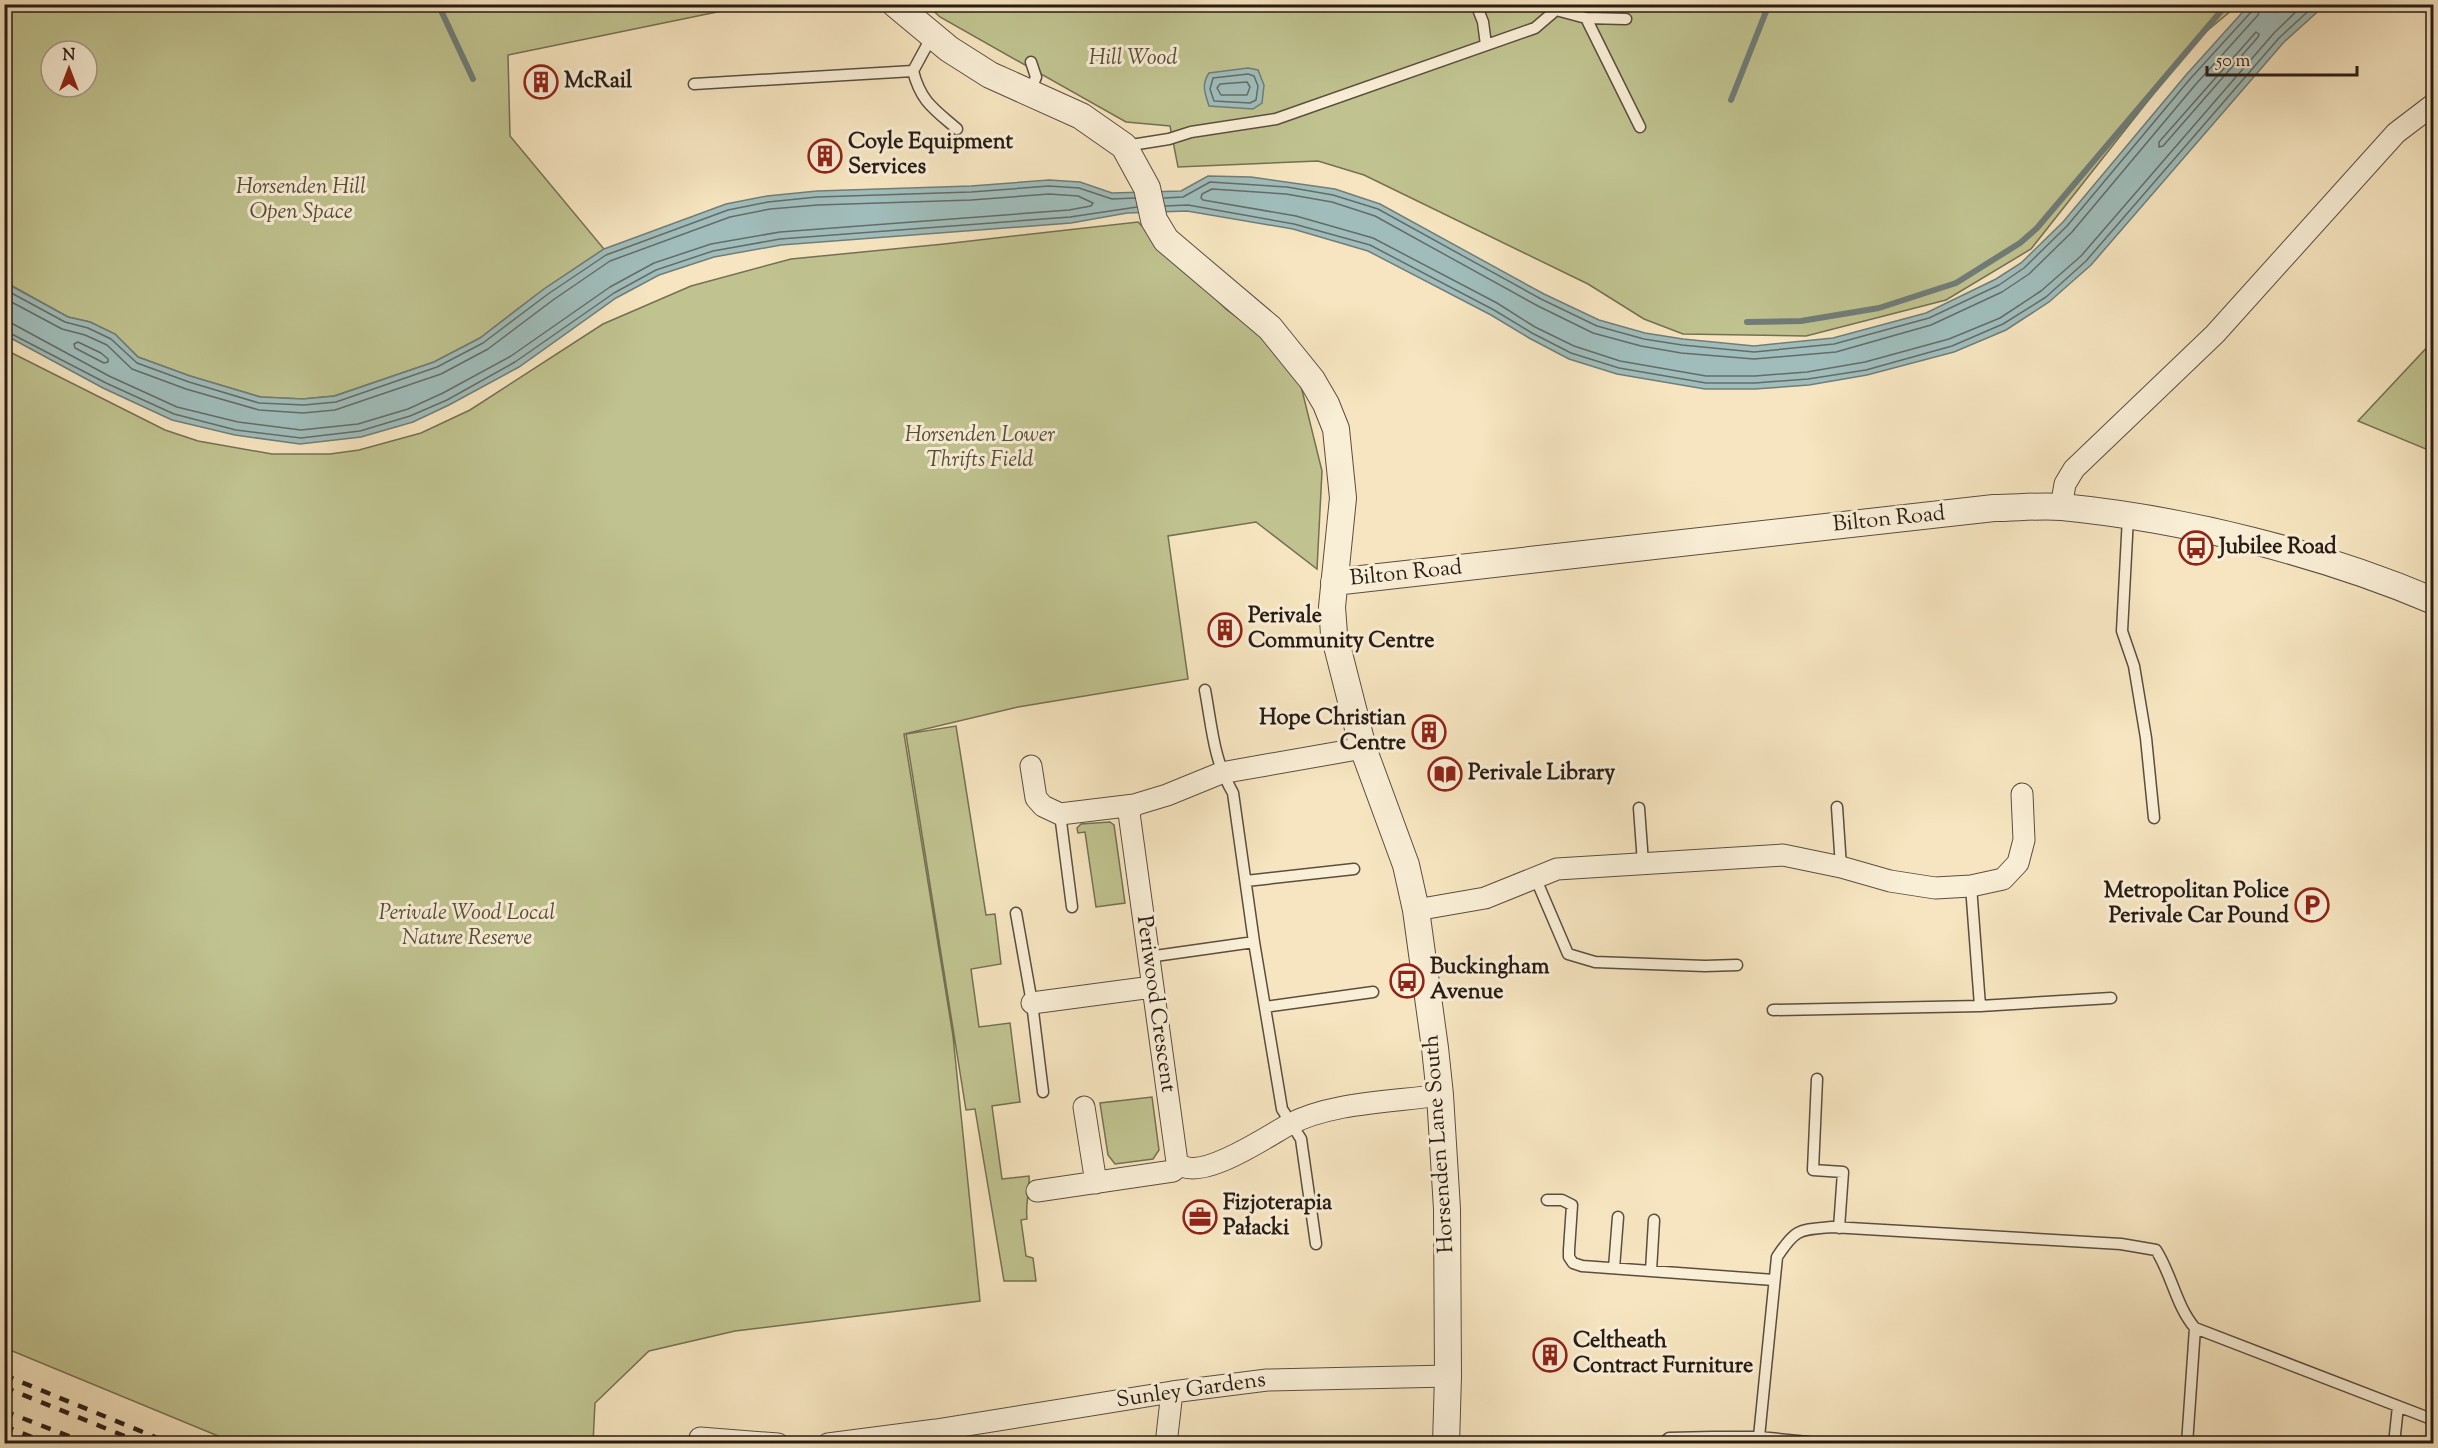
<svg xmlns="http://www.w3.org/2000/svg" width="2438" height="1448" viewBox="0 0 2438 1448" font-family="'Sorts Mill Goudy',serif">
	<rect width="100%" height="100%" fill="#f6e5c0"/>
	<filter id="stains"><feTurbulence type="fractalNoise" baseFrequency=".00333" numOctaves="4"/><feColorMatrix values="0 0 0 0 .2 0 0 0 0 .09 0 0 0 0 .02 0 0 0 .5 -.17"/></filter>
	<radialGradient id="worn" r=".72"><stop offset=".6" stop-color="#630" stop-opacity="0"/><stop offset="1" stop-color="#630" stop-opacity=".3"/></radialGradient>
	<path fill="#c0c390" stroke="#747053" stroke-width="1.5" fill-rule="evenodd" d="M5,5h746l-243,50 2,81 94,113 -60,40 -64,49 -46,24 -100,34 -31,3 -42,-2 -71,-21 -52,-19 -23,-23 -25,-12 -22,-5 -63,-35zM51,51h36v36h-36z
		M927,5h1311l-42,35 -165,209 -85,51 -140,36 -123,-2 -39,-15 -56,-35 -224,-109 -46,-14 -140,6 -8,-41 -44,-4 -186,-105z
		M1138,222l89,88 37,26 35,42 23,93 -5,98 -61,-47 -88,14 20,143 -170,28 -114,27 49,302 27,265 -245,30 -86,20 -54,52 -2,40h-358l-230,-95 -1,-999 161,81 33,11 74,13h58l29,-4 62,-17 49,-23 133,-86 88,-38 100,-27 153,-15z
		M2433,341v111l-75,-31z
		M956,726l30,189 9,-1 6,50 -30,5 8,58 31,-4 10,79 -28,4 10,73 27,-3c1,18 -4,26 -2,43l-6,1 5,36 7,2 3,23h-32l-29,-172 -9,1 -60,-376z
		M1110,822l4,3 11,78 -29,4 -11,-75 -7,1 -1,-5 4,-4z
		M1152,1097l7,53 -6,9 -38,5 -7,-9 -8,-52z"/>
	<path fill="#a0bdbb" stroke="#707d79" stroke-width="1.5" d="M2249,5h76l-41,37 -193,223 -42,37 -43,28 -52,22 -87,23 -58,10 -54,4h-50l-88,-15 -48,-15 -40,-21 -38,-23 -123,-64 -75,-22 -106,-18 -60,2 -56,10 -290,22 -67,12 -55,18 -43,23 -97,69 -70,38 -36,17 -52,15 -61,7 -65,-9 -63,-15 -69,-32 -98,-53 -1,-53 64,35 22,5 25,12 23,23 52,19 70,21 43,2 32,-3 99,-34 46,-24 64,-49 60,-40 122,-45 41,-8 50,-5 154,-5 78,-6 31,2 32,11 69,-2 27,-15 43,1 84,12 45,15 164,90 55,26 46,13 38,6 71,7 79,-8 93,-25 70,-34 25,-16 42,-41 123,-147z
		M1248,68l10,2 6,15 -2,18 -9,6 -44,-3c-4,-13 -8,-21 0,-33z"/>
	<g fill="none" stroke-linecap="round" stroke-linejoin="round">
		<path stroke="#646c68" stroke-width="1.5" d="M2261,4l-3,11 -62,69 -124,148 -43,42 -27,18 -71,33 -95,27 -82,7 -73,-6 -40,-7 -48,-13 -55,-27 -163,-90 -43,-14 -46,-8 -74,-5 -10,5 -1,4 2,2 93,16 77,22 124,65 38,24 39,19 46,15 86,15h49l52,-4 58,-10 84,-23 51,-21 41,-27 40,-35 193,-223 30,-29
			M2256,32l3,2 -1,3 -95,109 -4,1v-5z
			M1248,74l6,2 4,10 -2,14 -6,3 -36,-2 -4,-12 3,-11z
			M1247,82l3,5 -3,8h-26l-4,-7 3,-4z
			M1164,198l19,-1 27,-15 77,5 46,8 45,14 163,90 56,27 47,13 38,6 72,7 80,-8 95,-26 70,-33 25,-17 43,-42 123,-147 62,-68 1,-7
			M1165,206l23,-1 106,19 76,21 124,65 38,23 39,20 48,15 87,15h49l53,-4 58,-9 86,-24 51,-22 43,-27 40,-36 193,-223 37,-34
			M4,289l61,33 23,6 23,11 26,24 52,19 70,21 45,2 32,-3 101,-35 46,-24 65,-49 58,-39 122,-45 40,-8 49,-5 154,-5 78,-6 30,2 33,11 23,-1
			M4,298l58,31 23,6 22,10 25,24 54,20 73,21 44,3 32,-3 106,-36 47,-25 65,-49 57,-39 120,-44 40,-8 48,-4 153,-5 78,-6 29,2 15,7 -2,3 -22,4 -289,22 -69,12 -57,19 -44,24 -99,69 -68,37 -35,16 -50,15 -57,6 -63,-8 -61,-15 -68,-31 -96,-52 -9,-2
			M4,330l102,53 68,31 62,16 65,8 59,-7 50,-15 37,-16 68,-38 99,-69 42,-23 57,-19 67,-12 290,-22 67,-10
			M78,342l23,11 7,6v3l-4,1 -29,-15 -1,-4z"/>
		<path stroke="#707d79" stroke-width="6" d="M438,4l35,75
			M1731,100l38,-96
			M1747,322l54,-1 78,-13 77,-25 64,-40 17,-15 190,-224"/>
		<g stroke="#5b4e40" stroke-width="13">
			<path id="service" d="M1476,4l7,18 3,23
				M1556,10l30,8 54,109
				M1586,18l40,1
				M932,36l-19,35c8,31 21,38 44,58
				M694,84l219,-13
				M1030,92l6,-15 -5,-15
				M1125,146l44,-7 22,-7 85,-13 259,-91 21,-18 1,-6
				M2128,517l-6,114 12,35 12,72 8,80
				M1205,690c7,37 8,69 28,103l21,149 28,167 19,30 15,105
				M1837,807l4,60
				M1639,808l4,55
				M1060,814l12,93
				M1535,877l33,77 27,8 110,4 32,-1
				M1246,881l108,-12
				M1971,886l9,120
				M1016,913l16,90 11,89
				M1148,957l106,-15
				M1265,1007l108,-15
				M1773,1010l207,-4 131,-8
				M1817,1079l-4,91 30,2 -4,56
				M1547,1200h15l10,5 -3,45v7l4,6 9,3 192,14
				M1614,1268l4,-51
				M1651,1271l3,-51
				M1759,1437l18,-180c19,-29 22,-27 55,-30l289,17 35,6c16,25 20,56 39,78l239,92
				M1662,1444l7,-6 44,-1h46l69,7
				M2187,1444l8,-116
				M2394,1444l4,-38"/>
		</g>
		<g stroke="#5b4e40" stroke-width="23">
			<path id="minor" d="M2061,507l4,-23 9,-15 141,-135 181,-201 38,-29
				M1363,748l-142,25 -54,22 -33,10 -5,8 48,349c20,23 91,-26 111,-37 43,-23 105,-23 152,-30
				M1031,766l5,32 7,8 17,8 74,-9
				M1416,910l69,-12 72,-29 226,-14 58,12 49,14 45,7 36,-2 32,-7 15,-16 6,-23 -2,-46
				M1032,1003l120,-16
				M1084,1107l12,76
				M1037,1191l136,-20 7,-6
				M700,1438l78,6
				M828,1444l108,-14 236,-38 95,-12 181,-4
				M1166,1444l6,-52"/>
		</g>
		<g stroke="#5b4e40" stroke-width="28">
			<path id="tertiary" d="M895,4l54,45 41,26 91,41 43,30 23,42 7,32 12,20 104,88 42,52 14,24 10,25 7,69 -11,109 2,27 29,114 43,117 10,45 19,138 5,47 7,114 1,167 -2,68
				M1334,582l660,-74c22,0 46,-3 68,-1 123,12 259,46 372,94"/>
		</g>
		<use href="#service" stroke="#f9eed6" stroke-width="10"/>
		<use href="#minor" stroke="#f9eed6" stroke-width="21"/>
		<use href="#tertiary" stroke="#f9eed6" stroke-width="26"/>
		<path stroke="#271c16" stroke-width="4.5" stroke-dasharray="10 10" stroke-linecap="butt" d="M4,1375l168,69
			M4,1387l140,57
			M4,1411l85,33
			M4,1426l45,18"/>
	</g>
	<defs>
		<g id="building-ring" transform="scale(1.725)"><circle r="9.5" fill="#f9eed6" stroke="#8f2418" stroke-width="1.5"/><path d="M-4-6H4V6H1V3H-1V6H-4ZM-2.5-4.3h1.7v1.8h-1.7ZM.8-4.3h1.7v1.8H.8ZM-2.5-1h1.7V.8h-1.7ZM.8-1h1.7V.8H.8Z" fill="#8f2418"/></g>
		<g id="bus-ring" transform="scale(1.725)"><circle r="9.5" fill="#f9eed6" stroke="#8f2418" stroke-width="1.5"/><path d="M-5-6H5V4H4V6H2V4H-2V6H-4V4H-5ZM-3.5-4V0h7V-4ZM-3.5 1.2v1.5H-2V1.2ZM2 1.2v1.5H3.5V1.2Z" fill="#8f2418"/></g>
		<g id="library-ring" transform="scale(1.725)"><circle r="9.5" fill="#f9eed6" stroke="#8f2418" stroke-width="1.5"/><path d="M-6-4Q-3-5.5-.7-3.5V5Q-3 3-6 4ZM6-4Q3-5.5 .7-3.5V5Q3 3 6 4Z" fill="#8f2418"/></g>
		<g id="parking-ring" transform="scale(1.725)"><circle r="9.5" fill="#f9eed6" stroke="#8f2418" stroke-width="1.5"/><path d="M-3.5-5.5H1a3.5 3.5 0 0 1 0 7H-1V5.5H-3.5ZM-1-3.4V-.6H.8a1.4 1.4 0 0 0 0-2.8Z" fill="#8f2418"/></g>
		<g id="office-ring" transform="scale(1.725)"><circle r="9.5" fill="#f9eed6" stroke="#8f2418" stroke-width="1.5"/><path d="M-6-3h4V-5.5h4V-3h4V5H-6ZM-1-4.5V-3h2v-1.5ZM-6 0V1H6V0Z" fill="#8f2418"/></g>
	</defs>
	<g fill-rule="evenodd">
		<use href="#building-ring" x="541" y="82"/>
		<use href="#building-ring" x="825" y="156"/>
		<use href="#bus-ring" x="2196" y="548"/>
		<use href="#building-ring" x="1225" y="630"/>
		<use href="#building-ring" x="1429" y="732"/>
		<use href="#library-ring" x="1445" y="774"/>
		<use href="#parking-ring" x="2312" y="905"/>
		<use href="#bus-ring" x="1407" y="981"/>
		<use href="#office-ring" x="1200" y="1217"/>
		<use href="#building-ring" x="1550" y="1355"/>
	</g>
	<g text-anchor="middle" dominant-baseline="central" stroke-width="6" stroke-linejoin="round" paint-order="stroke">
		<g font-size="22" font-style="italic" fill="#554e3b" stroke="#f9eed6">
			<text x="1133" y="59">Hill Wood</text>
			<text x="301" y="188">Horsenden Hill<tspan x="301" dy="25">Open Space</tspan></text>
			<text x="980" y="436">Horsenden Lower<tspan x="980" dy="25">Thrifts Field</tspan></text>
			<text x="467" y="914">Perivale Wood Local<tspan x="467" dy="25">Nature Reserve</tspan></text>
		</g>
		<g font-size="22" font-weight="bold" fill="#271c16" stroke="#f9eed6" text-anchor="start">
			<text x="564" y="82">McRail</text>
			<text x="848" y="143">Coyle Equipment<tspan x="848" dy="25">Services</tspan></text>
			<text x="2219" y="548">Jubilee Road</text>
			<text x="1248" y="617">Perivale<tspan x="1248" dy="25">Community Centre</tspan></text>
			<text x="1406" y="719" text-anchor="end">Hope Christian<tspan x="1406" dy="25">Centre</tspan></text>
			<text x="1468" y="774">Perivale Library</text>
			<text x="2289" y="892" text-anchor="end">Metropolitan Police<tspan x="2289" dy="25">Perivale Car Pound</tspan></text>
			<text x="1430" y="968">Buckingham<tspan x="1430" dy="25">Avenue</tspan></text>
			<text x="1223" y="1204">Fizjoterapia<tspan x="1223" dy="25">Pałacki</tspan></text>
			<text x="1573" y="1342">Celtheath<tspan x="1573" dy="25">Contract Furniture</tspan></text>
		</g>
		<g font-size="22" fill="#271c16" stroke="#f9eed6">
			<text transform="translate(1889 520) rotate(-6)">Bilton Road</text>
			<text transform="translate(1406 574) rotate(-6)">Bilton Road</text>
			<text transform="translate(1155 1004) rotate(82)">Periwood Crescent</text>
			<text transform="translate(1440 1144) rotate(-94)">Horsenden Lane South</text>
			<text transform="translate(1191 1391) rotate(-8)">Sunley Gardens</text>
		</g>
	</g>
	<rect width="2438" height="1448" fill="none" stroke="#f6e5c0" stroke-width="24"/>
	<rect x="6" y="6" width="2426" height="1436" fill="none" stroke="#271c16" stroke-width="3"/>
	<rect x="12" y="12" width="2414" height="1424" fill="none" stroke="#271c16" stroke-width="1.5"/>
	<g transform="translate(69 69)"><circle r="28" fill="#f9eed6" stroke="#a59a89" stroke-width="1.5"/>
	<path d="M0-4.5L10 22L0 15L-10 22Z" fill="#8f2418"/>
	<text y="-9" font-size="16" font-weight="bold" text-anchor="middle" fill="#271c16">N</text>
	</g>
	<path d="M2207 66v9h150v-9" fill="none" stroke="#271c16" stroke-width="3"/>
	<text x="2216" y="66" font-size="18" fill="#271c16" stroke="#f9eed6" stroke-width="4.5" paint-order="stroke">50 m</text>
	<rect width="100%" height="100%" filter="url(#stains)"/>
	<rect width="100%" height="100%" fill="url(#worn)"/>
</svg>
